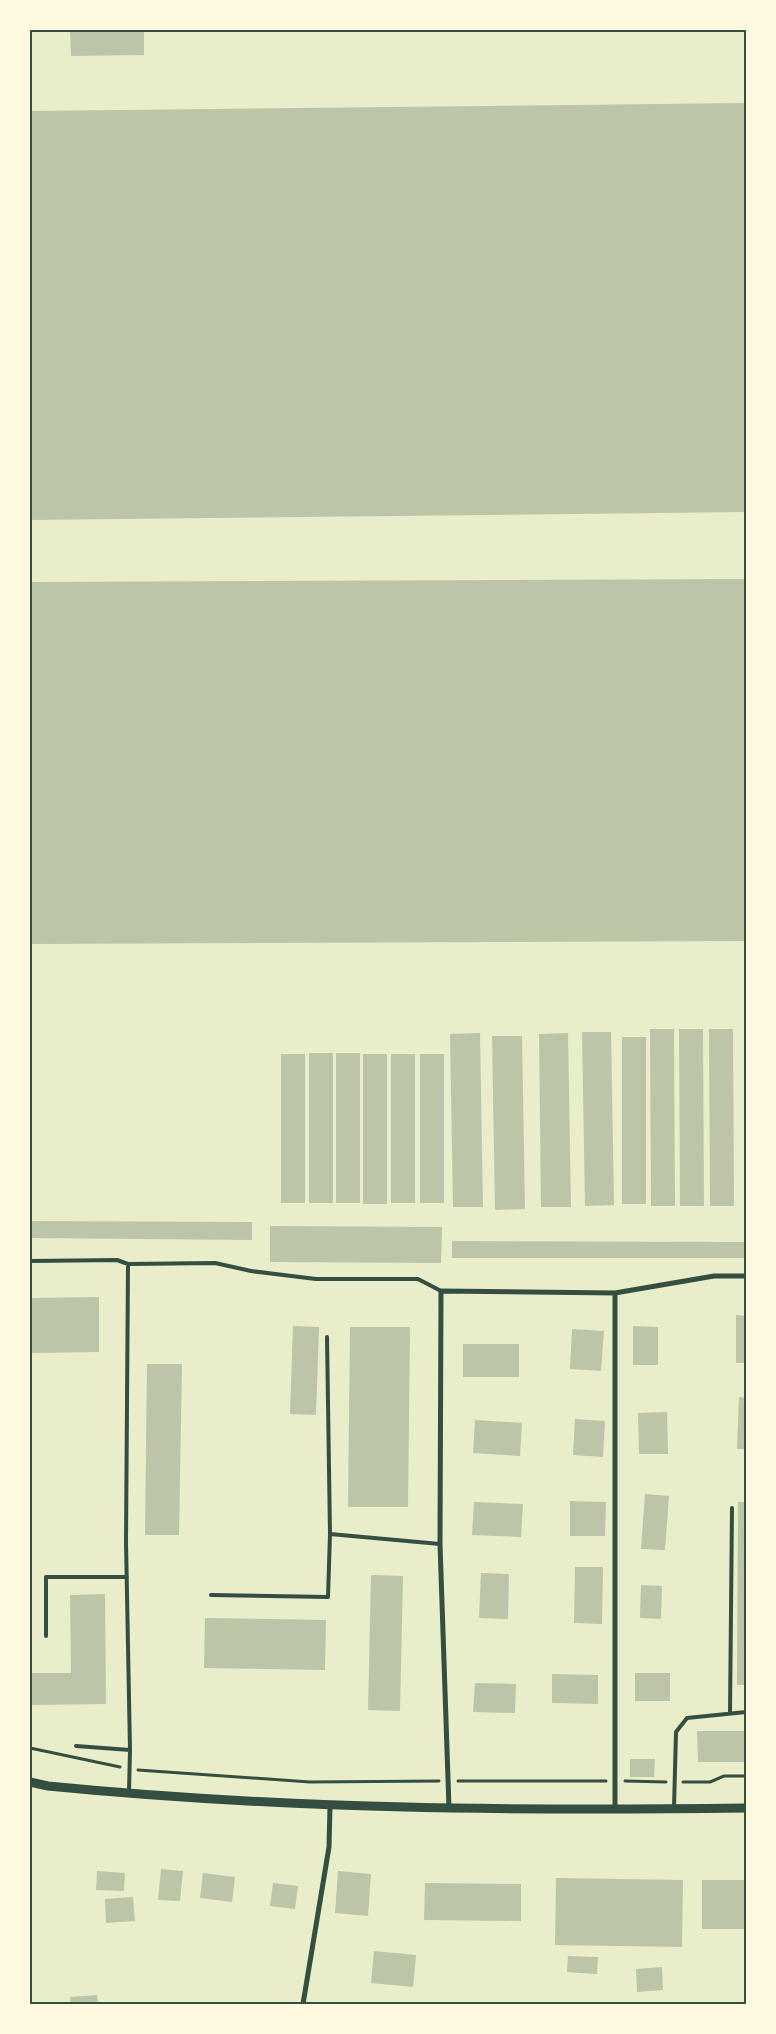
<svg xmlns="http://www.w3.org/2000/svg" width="776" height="2034" viewBox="0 0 776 2034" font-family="'Fira Sans',sans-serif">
	<rect width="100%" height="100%" fill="#e9edc9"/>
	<path fill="#bcc5a7" d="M70,30h74v25l-73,1z
		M746,103v409l-716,8v-409z
		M746,579v362l-716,3v-362z
		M650,1029h24l1,177h-24z
		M679,1029h24l1,177h-24z
		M709,1029h24l1,177h-24z
		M744,1031h2v66h-2z
		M582,1032h29l3,173 -29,1z
		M480,1033l3,174h-30l-3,-173z
		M568,1033l3,174h-30l-2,-173z
		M492,1036h30l3,173 -30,1z
		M622,1037h24v167h-24z
		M309,1053h24v150h-24z
		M336,1053h24v150h-24z
		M281,1054h24v149h-24z
		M363,1054h24v150h-24z
		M391,1054h24v149h-24z
		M420,1054h24v149h-24z
		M30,1221l222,1v18l-222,-2z
		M270,1226l172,1 -1,36 -171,-1z
		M452,1241l294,1v16h-294z
		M99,1297v55l-69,1v-55z
		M736,1315l10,1v47h-10z
		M293,1326l26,1 -3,88 -26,-1z
		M633,1326l25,1v38h-25z
		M350,1327h60l-2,180h-60z
		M572,1329l32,2 -3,40 -31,-2z
		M463,1344h56v33h-56z
		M147,1364h35l-3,171h-34z
		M739,1397l7,1v51h-9z
		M667,1412l1,42h-29l-1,-41z
		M575,1419l30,2 -2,36 -30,-2z
		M475,1420l47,3 -2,33 -47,-3z
		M645,1494l24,2 -4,54 -24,-1z
		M570,1501l36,1 -1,34h-35z
		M474,1502l49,2 -2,33 -49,-2z
		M738,1502h8v183h-9z
		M575,1567h28l-1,57 -28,-1z
		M481,1573l28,1 -1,45 -29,-1z
		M371,1575l32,1 -3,135 -32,-1z
		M641,1585l21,1 -1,33 -21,-1z
		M105,1594l1,110 -76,1v-32h41l-1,-78z
		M205,1618l121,2 -1,50 -121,-2z
		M635,1673h35v28h-35z
		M552,1674l46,1v29l-46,-1z
		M475,1683l41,1 -1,29 -42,-1z
		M697,1731h49v31h-48z
		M630,1759h25l-1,18h-24z
		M161,1869l22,2 -3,30 -22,-1z
		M97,1871l28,2 -1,18 -28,-1z
		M338,1871l33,3 -3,42 -33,-3z
		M203,1873l32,4 -3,25 -32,-4z
		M556,1878l127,2 -1,67 -127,-2z
		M702,1880h44v49h-44z
		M273,1883l25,3 -3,23 -25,-3z
		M425,1883l96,1v37l-97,-1z
		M133,1897l2,24 -29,2 -1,-24z
		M374,1951l42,4 -3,32 -42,-4z
		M568,1956l30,1 -1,17 -30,-2z
		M662,1967l1,23 -26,2 -1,-23z
		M97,1995l1,9h-27l-1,-7z"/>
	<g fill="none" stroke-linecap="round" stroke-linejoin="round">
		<path stroke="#344e41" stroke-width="3" d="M30,1748l90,19
			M138,1770l172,12 129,-1
			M458,1781h148
			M625,1781l41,1
			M683,1782h27l14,-6h22"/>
		<path stroke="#344e41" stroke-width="4" d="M30,1261l87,-1 11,4 -2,278 4,208
			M128,1264l87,-1 36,8 65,8h102l23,12
			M327,1337l3,197
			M211,1595l117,2 2,-63 110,10
			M46,1636v-59h81
			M730,1713l2,-205
			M76,1746l54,4 -1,42
			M674,1808l2,-76 11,-14 59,-6"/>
		<path stroke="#344e41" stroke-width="5" d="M449,1808l-9,-264 1,-253 174,2 99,-17h32
			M615,1809v-516
			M303,2004l26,-157 1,-41"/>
		<path stroke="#344e41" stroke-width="9" d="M30,1782l18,4c232,23 465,25 698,22"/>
	</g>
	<rect width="776" height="2034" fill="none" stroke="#fefae0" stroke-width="62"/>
	<rect x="31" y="31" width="714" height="1972" fill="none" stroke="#344e41" stroke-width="2"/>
</svg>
